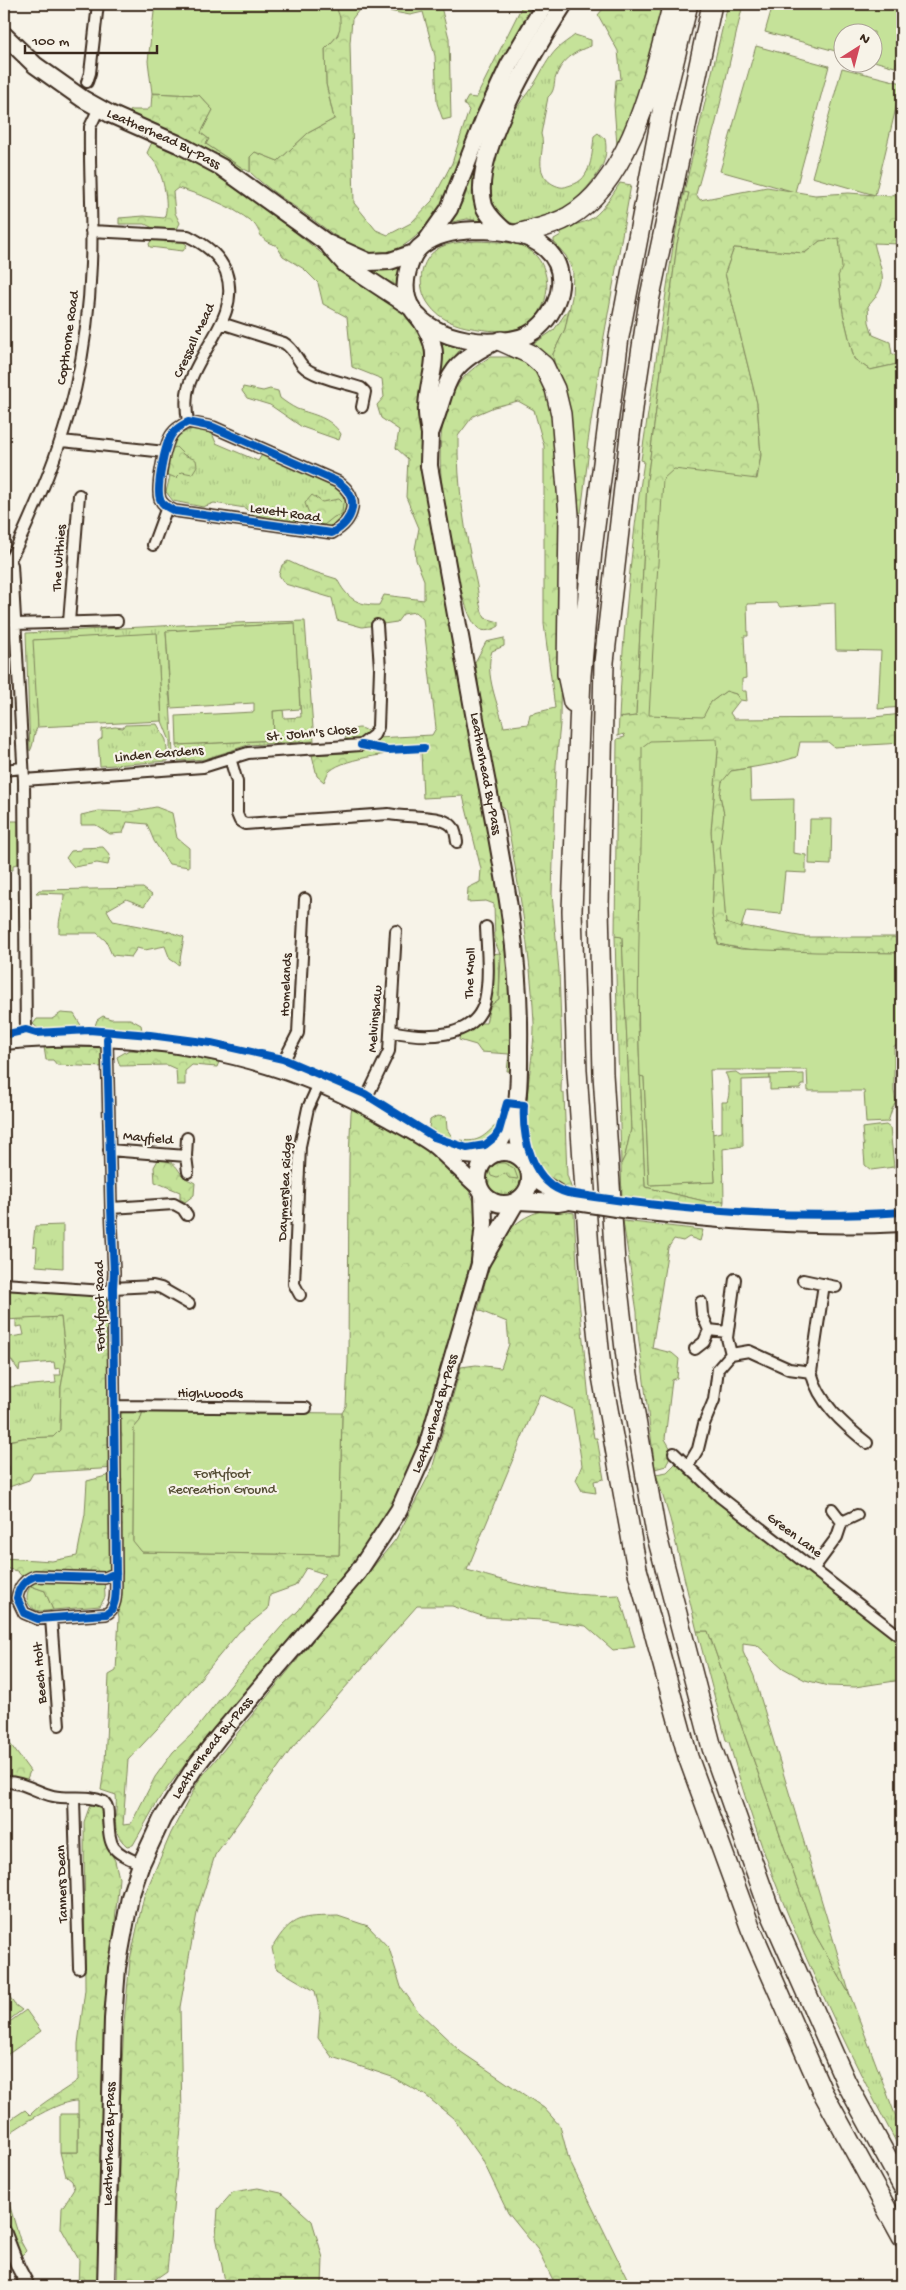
<svg xmlns="http://www.w3.org/2000/svg" width="906" height="2290" viewBox="0 0 906 2290" font-family="'Gochi Hand',sans-serif">
	<defs>
		<pattern id="grass-tufts" width="24" height="20" patternUnits="userSpaceOnUse" patternTransform="scale(1.25)"><rect width="24" height="20" fill="#c5e299"/><path d="M3 7l-1-3M5 7V3M7 7l1-3M15 17l-1-3M17 17v-4M19 17l1-3" fill="none" stroke="#aac283"/></pattern>
		<pattern id="forest-crowns" width="20" height="18" patternUnits="userSpaceOnUse" patternTransform="scale(1.25)"><rect width="20" height="18" fill="#c5e299"/><path d="M2 6a3 3 0 1 1 6 0M12 15a3 3 0 1 1 6 0" fill="none" stroke="#aac283"/></pattern>
	</defs>
	<rect width="100%" height="100%" fill="#f7f3e8"/>
	<filter id="ink" filterUnits="userSpaceOnUse"><feTurbulence type="fractalNoise" baseFrequency=".02" numOctaves="2"/><feDisplacementMap in="SourceGraphic" scale="10" xChannelSelector="R" yChannelSelector="G"/><feConvolveMatrix kernelMatrix="1 2 1 2 8 2 1 2 1" color-interpolation-filters="sRGB"/></filter>
	<g filter="url(#ink)">
		<path fill="url(#grass-tufts)" stroke="#80865c" d="M575,35l16,5v6c-17,5 -31,16 -36,33 -1,7 -1,13 -7,18l-7,37c5,14 -5,28 3,42 4,6 9,9 16,11 4,1 7,-1 11,-2 21,-5 21,-32 23,-49l4,-3 7,6c2,9 1,20 -4,29 -14,26 -63,72 -95,52 -27,-16 -13,-68 -2,-91 8,-17 21,-32 32,-48 6,-10 12,-23 21,-32 5,-5 12,-9 18,-14z
			M482,146c-8,29 -16,46 -1,75l-14,-2 -15,3 12,-23z
			M684,192l5,1 -12,51 -30,237 -11,235 -17,2c4,-86 12,-172 25,-257l-3,-1 33,-220z
			M352,262l24,7 23,-2 -1,19z
			M569,308l-4,21 -12,25 1,17 -22,-26 22,-15z
			M438,342l23,6 -16,22 -6,18 -2,-1z
			M200,428l12,5 4,10 42,18 5,-8 74,32 9,10 2,16 -9,12 -13,5 -75,-14 -6,-6 -31,-5 -11,4 -30,-6 -7,-9 4,-16 -4,-2c5,-25 4,-43 34,-46z
			M305,621l9,120 -66,4 -43,14 -27,2 -1,-16 97,-5 -1,-29 10,-1 1,8 17,-1 -7,-94 -128,8 7,123h-3v-13l-8,-20 -5,-87 -123,6 4,87c-6,8 -3,16 -8,24l-4,-118 174,-9z
			M157,724l9,16 2,21 -68,5 -2,-25 4,-3v-9l13,-2 8,1 2,-3z
			M4,821h14v43l-5,1v5h-9z
			M615,936h7l9,193 -6,27 -4,8z
			M500,953l-1,46 -9,7 -2,11 -3,-4 7,-59z
			M736,1072l5,4 29,-1v4l-28,1 1,66 -20,3 1,52 -16,1 -63,-15 -5,-111h4l5,109 66,-3 -3,-48 10,-2v-30h5c3,-7 3,-23 -2,-29z
			M886,1125l4,3 4,39 -23,3 -6,-5 -3,-37z
			M484 1178a19 19 0 1 1 38 0a19 19 0 1 1-38 0Z
			M63,1225v43l-27,-2 1,-19 -4,-1 2,-20z
			M61,1317l5,42 -5,28 -1,43 -7,7 -30,1 -19,4v-24l4,-2 -4,-10v-25l3,-1 2,7 47,-4 -1,-8h6l-1,-7 -5,1 -1,-7 -34,3 -1,6 -12,-17h3v-17l14,-2 -2,-9 -6,1v-8z
			M31,1586l14,5 8,19c-5,1 -12,2 -17,0 -11,-4 -11,-17 -5,-24z
			M697,1631h11l107,303 35,61 52,138v20c-70,-130 -134,-268 -173,-411l-3,-2z
			M4,1636h2l2,97 -4,-2z"/>
		<path fill="url(#forest-crowns)" stroke="#80865c" fill-rule="evenodd" d="M337,4h81l6,4 5,-4 12,3 8,31 2,80 -8,2 -6,-17 -2,-47 -12,-44 -13,3 -48,-9 -10,13 -2,24 4,160 22,27 12,5 23,-12 21,-22 20,-38 17,-53 -5,-6 4,-7 8,1 47,-94h9l-30,60 -58,138c-13,24 -51,64 -82,50 -19,-9 -37,-24 -54,-36 -19,-14 -41,-27 -58,-44v-16l5,-4 23,9 30,-28 26,-14 -8,-35 -1,-35 13,-14z
			M607,4h57l-19,70 -25,72 -3,-1 -3,-40 2,-25 5,-1 -3,-28 -20,-36z
			M728,4h15l-27,118 -20,72 4,6 67,-13 48,8 34,-2 40,3 13,-5v41l-3,1 -1,11 -24,-1c7,30 17,39 -6,63l1,16 4,13 17,7 2,12 10,1v8l-32,7 -16,-11 -11,-46 -5,-37 -18,-35 -15,12 -71,-5 -9,25 32,130 4,52 -50,247 15,-11 10,3 4,6 -10,13 4,6 131,-1 37,-4v29l-68,4 -6,-5h-28l-3,15 -25,7 -41,7 -11,24 4,19 -3,31 5,78 78,14h98v16c-60,0 -124,4 -184,-9l-6,-29 2,-45 -3,-39 7,-80 -75,70 -5,204 7,162 63,15 16,-1 -1,7h-5l-96,-8 -1,-36 4,-8 6,-27 -9,-192 -7,-1 2,-197 8,-2 -1,-3 -6,2 1,-18 17,-2 11,-235 30,-237 12,-51 -5,-1z
			M152,93l47,2 14,15 -12,23 8,6 -3,5 38,25 -4,1 -48,-29 -63,-27 2,-4h16l4,-3z
			M153,140l77,41 94,74 63,42 22,22 10,14 5,14 1,16 -4,70 2,28 89,487 1,123h-6l2,-17 -28,-2 -5,-7 -17,-5 1,-6 18,-11h8l4,-17 9,-7 2,-43 -6,-14 -1,-38 -8,-3 -19,1 1,-14 12,-6 1,-13 -18,-73 -40,2 -2,-47c-21,1 -76,6 -91,20 -3,2 -4,7 -6,11l-7,-6 -5,-21 33,-2 1,-19c15,-11 18,-5 31,4l55,-3 4,-7 -13,-109 -8,-7 -12,2 -6,8 -35,5 -25,-7 -5,-22 -47,-14 -6,-9 3,-10 6,-4 17,8 32,10c9,18 20,27 42,26l5,-10 40,5v-20l-8,-20 -1,-11 4,-21 -13,-31 2,-38 -12,-11 3,-18 -18,-12 -4,-13 7,-8 -2,-18 -30,-12 -5,-50 -24,-13 -5,-21 -14,-14 -21,-13 -7,-11c-19,-4 -14,-15 -24,-23 -22,-17 -48,-26 -74,-34l-5,4 2,21 5,10 -3,6 -24,-1 -8,-4h-26v-6l25,-2 20,2c6,-12 -1,-41 -7,-52 -2,-5 -7,-9 -10,-13z
			M620,183l11,2 -28,157 -16,106 2,1 -8,64 -6,-2 -22,-157 12,-25 7,-32 1,-25 -7,-16 -12,-14v-3l7,-4v-4c8,-5 17,-7 26,-10 14,-6 25,-26 33,-38z
			M152,239l29,1 6,5 -4,6 -33,-4 -1,-3z
			M477,241c14,1 31,0 45,5 31,12 33,60 6,78 -16,10 -38,7 -56,4 -15,-2 -33,-9 -42,-22 -16,-20 -10,-53 16,-61 10,-3 21,-3 31,-4z
			M490,357h21l17,5 12,14 9,14 13,85 -2,249 -4,41 -4,129 7,77 3,80 -1,41 3,1 3,82 6,18c-24,-5 -39,-30 -44,-53 -9,-35 6,-80 5,-117 -3,-73 -17,-144 -29,-215l-5,-3 -12,-55 -13,-88 11,-20 18,-4v8l-12,5c-8,23 6,53 12,76l24,-3 2,-10 25,-6 -11,-84v-178l-10,-36 -16,-9 -24,6 -21,9 -15,20c-1,50 7,97 18,145 3,13 2,25 9,37l14,4v4c-6,4 -15,7 -21,2 -19,-15 -34,-125 -37,-152 -2,-22 -1,-47 6,-68 8,-26 21,-37 43,-51z
			M243,387l20,4 7,-2 8,2 2,7c5,4 11,8 17,11 17,6 33,8 44,25l-2,6 -37,-13 -32,-22 -23,-7 -5,-7z
			M176,447l8,8 12,5 1,6 -5,8 -10,-2 -6,6 -10,-4 5,-25z
			M312,495l10,7 17,-3 4,4 -1,11 -8,3 -10,8 -15,-3 1,-6 -5,-13z
			M156,807l16,6 5,25 12,10v19l-20,-3 -15,-23 -7,-17 -20,-2 -4,11 -13,1 -14,-9h-15v-10l18,-4 30,1z
			M103,847l7,8 -2,10 -11,-2 -23,4 -8,-9 5,-7 10,-1v-2z
			M143,888l9,7 -8,11 -18,-7 -19,11 6,11 57,11 14,5 -5,28 -9,-6 -5,-13 -20,4 -8,-2 -6,9 -19,-2 -6,-14 -9,-8h-38c-1,-18 5,-23 5,-39l-28,-1 3,-3z
			M61,1013l13,1 8,13 -3,2 -38,2 -8,-7 4,-5h15z
			M103,1016l8,3h19l11,6 1,5 -47,-4 2,-6z
			M56,1046l46,2 3,4 -1,15 -47,-2 -4,-5h-7l-2,-13z
			M129,1050l43,3 47,9 -2,5 -25,-2 -7,6v14h-8l-1,-16 -9,-4 -47,1 -3,-9z
			M353,1104c45,26 118,57 125,114 1,9 -2,21 -4,30l-44,165 -18,54 -25,49 -34,51 -136,157 -37,47 -21,28 -26,46 -6,1c-18,-15 -9,-30 -11,-51l-15,-5 4,-27 4,-88 7,-4 3,-54 -2,-9v-140l-84,5 -4,7 -20,7v-21h-5v-24l19,-4 30,-1 7,-7 1,-43 5,-28 -5,-42 -57,3v-33l102,8 4,5v109l33,2 -3,10 -6,7 -1,112 9,12 197,3 3,-142 4,-7 2,-44 1,-204 2,-45zM306,1568l19,6 -26,36 -17,16 -47,54 -42,53 -20,19 -18,25 -24,47 -8,1 5,-65 42,-45 69,-83 29,-23 2,-14 25,-9z
			M437,1116l9,1 1,12 5,8 -3,5 -18,-9 -2,-5 1,-8z
			M497,1124l2,1c-7,18 -20,24 -39,20l1,-5c18,3 23,-4 36,-16z
			M158,1160c22,0 18,13 29,19 3,2 5,2 8,4l-1,12 -9,7 -5,-3v-7l-25,-10 -1,-15z
			M495,1163h9l10,5 4,11 -9,-1 -4,-5 -8,5 -6,-2 -2,-6z
			M541,1211h20l13,2 5,87 12,119 3,19h3l7,41 -10,2 2,12 -14,-2 -6,-11 6,-15 -9,-56 -33,-15 -73,176c49,15 100,28 152,25l16,52 -22,3 -27,-24 -44,-6 -57,-3 -33,-11h-35l-125,142 -77,107 -18,58 -17,94 2,111 -15,153 -13,9 -1,6h-36l3,-178 4,-85 6,-63 14,-64 27,-63 28,-53 197,-241 36,-70 29,-102 15,-2 25,3 8,-24 -2,-22 -29,-12c11,-41 16,-85 63,-99z
			M623,1221l80,9 -3,11 -11,-4 -6,4 -9,-2 -6,9 -16,100 20,5 7,6 -2,19 -5,2 -7,59 7,12 -6,15 -11,3 -17,-136 -1,-21z
			M678,1461l224,183v36l-47,7 -27,-1 -23,-6 -22,-12 -26,-23 -14,-2v9l11,24 96,319 -35,-61 -107,-303h-11l-27,-112 -14,-45 11,-2z
			M110,1475l1,93 -7,6 1,23 -5,9 -47,4 -8,-19 -14,-5 -14,-15 -13,-3v-10l48,3 25,-5 8,-42 2,-33z
			M4,1731l4,2v8l22,30 -3,8h-23z
			M90,1805l13,2 4,37 8,17 4,17 -7,76 -12,332h-22l1,-26 -18,-32 1,-20 12,-19 -2,-8 -6,-5 -6,-24h18v-51c-19,-1 -57,24 -74,36v-13l21,-14 5,5c13,-14 33,-23 48,-35v-36l7,-54 -1,-168z
			M338,1916l30,10 21,22 12,39 17,24 43,41 83,56 16,18 9,34 62,126h-75l-18,-36 -30,-37 -26,-54 -29,-41 -28,-23 -33,-18 -60,-20 -14,-19 2,-26 -5,-21 -39,-23 -4,-20c20,-34 30,-31 66,-32z
			M4,1987l10,17 8,6 -18,14z
			M4,2187l16,53 6,11 -7,7 -15,-45z
			M258,2188l23,5 31,28 11,37 -1,28h-96l-10,-50 2,-27 15,-17z"/>
		<path fill="#c5e299" stroke="#80865c" d="M155,4h182c-1,7 3,10 3,16 2,13 -7,21 -15,29l1,35 8,35 -26,14 -30,28 -23,-9 -5,5v15l-6,-3 -38,-25 3,-5 -8,-6 12,-23 -14,-15 -47,-2 -4,-32z
			M773,4h129v41l-7,22 -21,-6v-29h-30l-1,21 -78,-21z
			M756,46l73,20 -34,126 -75,-21z
			M842,68l60,15 -27,112 -63,-18z
			M839,238l3,30 -4,8 5,37 11,46 16,11 32,-7v344l-24,2 3,-58 -45,-1 -1,-47 -55,4 -3,-4 -30,1 1,32h-4l2,42 -4,1v12h4l1,10 -7,-1 -4,-6 -10,-3 -15,11 -8,15 -54,-2 14,-236 11,-10 83,10 4,-24 -4,-52 -32,-130 9,-25 71,5 15,-12z
			M295,623l5,86 -27,2 1,29 -97,5 -1,-29 78,-4v-9l-83,5 -5,-77z
			M157,633l5,88 -124,6 -5,-87z
			M717,739l1,12 -7,80 3,39 -2,45 6,29 23,5 75,3 86,1v92l-8,1v45l2,11 -4,7 -4,13 -22,1 -2,-32h-56l-1,-21h-97l5,112 -66,3 -5,-108 -4,-1c-5,-109 3,-219 2,-329l8,-6z
			M750,768l1,32 43,-1 -1,54 13,2v18l-21,-1 -4,42 -35,-3 -5,17 -15,-5 -6,-78 4,-31 -4,-19 2,-13 9,-11z
			M810,819h22l-1,46 -22,-1z
			M804,1074v11h-3v4l-31,1v-15z
			M143,1411l199,2 -3,142 -197,-3 -9,-11 1,-113 6,-7z
			M26,2010l15,21 -37,26v-31z
			M60,2114h18v38h-18z"/>
		<g fill="none" stroke-linecap="round" stroke-linejoin="round">
			<g stroke="#3b2a1e" stroke-width="14">
				<path id="minor" d="M87,82l3,-9 8,-69
					M91,231l97,5c16,8 31,18 38,36 15,43 -25,74 -37,113 -4,12 -3,25 -1,37
					M221,323l63,20c10,6 12,15 19,23 10,11 43,17 58,22l4,4 -3,15
					M188,422l25,5 125,55c23,16 16,39 -6,51l-157,-22c-6,-3 -12,-5 -15,-12 -4,-11 5,-56 12,-65 4,-6 10,-9 16,-12z
					M62,441l103,11
					M153,545l14,-38
					M9,561l3,4 12,215 2,260
					M9,561c10,-17 18,-37 26,-55 36,-81 53,-153 56,-242 2,-46 -2,-92 -1,-137l9,-19
					M69,622l10,-127
					M15,624l102,-3
					M230,758l7,24v32l3,7 5,3 144,-10c17,4 52,0 63,12 4,4 4,11 5,16
					M4,770l18,-2
					M24,780l179,-13 45,-14 113,-8 13,-10 4,-8 2,-59 -3,-43
					M391,1031c31,7 85,10 94,-31 5,-23 2,-50 1,-73
					M107,1039l4,169 3,65 -1,15 3,285c-1,13 3,35 -10,41l-68,5 -14,-6 -7,-15c2,-11 7,-18 18,-22l70,2 11,-5
					M280,1068l18,-35 7,-134
					M363,1105l26,-54 7,-120
					M187,1138l-1,18 2,16
					M109,1150l77,6
					M111,1208l63,-4 9,5 4,6
					M803,1280l33,7
					M4,1284l100,7h4l5,-3 40,-2 8,2 28,16
					M824,1284l-13,88c8,31 32,52 56,71
					M300,1295l-6,-11 6,-138 8,-38 11,-24
					M701,1302l1,12 7,16 18,2
					M695,1349l9,-7 5,-12
					M731,1354l-4,-16 8,-59
					M114,1406l192,2
					M674,1453l45,43 183,142
					M688,1466l10,-17 6,-25 10,-24 4,-31 13,-15 18,-3 40,18 22,3
					M832,1509l10,13
					M814,1568l23,-31 5,-15 15,-7
					M51,1618l8,107
					M4,1782c18,-1 32,10 49,14 17,4 35,-2 51,6 4,4 4,9 4,15 2,33 3,33 33,47
					M74,1799l5,169"/>
			</g>
			<g stroke="#3b2a1e" stroke-width="16">
				<path id="tertiary" d="M4,2231l14,36 10,19"/>
			</g>
			<g stroke="#3b2a1e" stroke-width="18">
				<path id="secondary" d="M4,1042c132,-13 267,9 382,76 16,9 35,18 49,29 15,13 29,28 44,41
					M437,1147l29,9 21,2"/>
			</g>
			<g stroke="#3b2a1e" stroke-width="20">
				<g id="primary">
					<path id="s1" d="M4,35l31,30 48,34 27,15 68,30 43,23 106,76 42,19 21,-1 24,-8"/>
					<path d="M330,247l15,17 67,44"/>
				</g>
			</g>
			<g stroke="#3b2a1e" stroke-width="20">
				<g id="trunk">
					<path d="M481,230c23,1 47,3 65,19 26,23 13,64 -12,82 -9,7 -21,9 -32,10 -43,5 -110,-16 -94,-71 4,-13 7,-21 19,-28 16,-10 36,-12 54,-12z"/>
					<path d="M506,232c-8,-7 -18,-16 -22,-26 -15,-50 53,-160 80,-202"/>
					<path d="M425,243l24,-34 36,-92 24,-52 36,-61"/>
					<path id="s2" d="M419,317c27,40 10,49 8,90 -1,9 2,18 3,27 0,10 -1,21 -1,32 18,99 36,198 54,297 18,94 38,187 36,284 0,16 1,53 -5,68 -6,13 -13,26 -22,39"/>
					<path d="M431,431c19,-48 10,-62 61,-88"/>
					<path d="M514,1114l8,45"/>
					<circle cx="504" cy="1178" r="26"/>
					<path d="M530,1176l40,25"/>
					<path d="M518,1201l40,2 12,-2"/>
					<path d="M629,1210c90,10 183,18 273,13"/>
					<path d="M480,1261l4,-38 -1,-28"/>
					<path id="s3" d="M106,2286l7,-267 4,-51 13,-71 11,-33 21,-45 33,-52 25,-32 138,-163 41,-62 28,-63 53,-183 36,-62"/>
				</g>
			</g>
			<g stroke="#3b2a1e" stroke-width="22">
				<path id="motorway" d="M688,4l-24,98 -45,235 -27,213 -11,125 -9,236 5,160 13,194 12,111 35,193 51,188 63,172 71,162 80,146
					M712,4l-63,297 -15,99 -30,262 -5,245 4,167 12,189 13,112 28,158 56,215 58,163 76,171 56,103
					M518,234c17,-5 35,-8 50,-17 65,-37 86,-145 105,-213
					M501,341l29,13 14,12 11,23 6,25 8,101 -2,159 6,28"/>
			</g>
			<use href="#minor" stroke="#f7f3e8" stroke-width="10"/>
			<use href="#tertiary" stroke="#f7f3e8" stroke-width="12"/>
			<use href="#secondary" stroke="#f7f3e8" stroke-width="14"/>
			<use href="#primary" stroke="#f7f3e8" stroke-width="16"/>
			<use href="#trunk" stroke="#f7f3e8" stroke-width="16"/>
			<use href="#motorway" stroke="#f7f3e8" stroke-width="19"/>
			<g stroke="#3b2a1e" stroke-width="20" stroke-linecap="butt">
				<path id="trunk-bridge" d="M570,1201l59,9"/>
			</g>
			<use href="#trunk-bridge" stroke="#f7f3e8" stroke-width="16"/>
			<g stroke="#f7f3e8" stroke-width="11">
				<path id="cycleway" d="M188,422l25,5 125,55c23,16 16,39 -6,51l-157,-22c-6,-3 -12,-5 -15,-12 -4,-11 5,-56 12,-65 4,-6 10,-9 16,-12z
					M361,745l27,5 36,-2
					M4,1035l22,-5 10,3 53,-3 61,5 61,8 72,16 82,35 69,43 33,11 18,-3 10,-8 4,-6 8,-28 17,2c-2,33 8,79 44,88 108,17 225,27 334,19
					M107,1039l4,169 3,65 -1,15 3,285c-1,13 3,35 -10,41l-68,5 -14,-6 -7,-15c2,-11 7,-18 18,-22l70,2 11,-5"/>
			</g>
			<use href="#cycleway" stroke="#0057b8" stroke-width="8"/>
		</g>
	</g>
	<g text-anchor="middle" dominant-baseline="central" stroke-width="4.5" stroke-linejoin="round" paint-order="stroke">
		<g font-size="14" fill="#3b2a1e" stroke="#f7f3e8">
			<text stroke="none"><textPath href="#s1" startOffset="192">Leatherhead By-Pass</textPath></text>
			<text transform="translate(69 338) rotate(-82)">Copthorne Road</text>
			<text transform="translate(195 341) rotate(-65)">Cressall Mead</text>
			<text transform="translate(285 514) rotate(8)">Levett Road</text>
			<text transform="translate(60 558) rotate(-86)">The Withies</text>
			<text transform="translate(312 734) rotate(-5)">St. John's Close</text>
			<text transform="translate(159 755) rotate(-5)">Linden Gardens</text>
			<text stroke="none"><textPath href="#s2" startOffset="466">Leatherhead By-Pass</textPath></text>
			<text transform="translate(471 973) rotate(-87)">The Knoll</text>
			<text transform="translate(287 985) rotate(-88)">Homelands</text>
			<text transform="translate(376 1019) rotate(-85)">Melvinshaw</text>
			<text transform="translate(148 1139) rotate(5)">Mayfield</text>
			<text transform="translate(286 1188) rotate(-87)">Daymerslea Ridge</text>
			<text transform="translate(101 1306) rotate(-91)">Fortyfoot Road</text>
			<text x="210" y="1394">Highwoods</text>
			<text stroke="none"><textPath href="#s3" startOffset="968">Leatherhead By-Pass</textPath></text>
			<text transform="translate(794 1536) rotate(37)">Green Lane</text>
			<text transform="translate(41 1673) rotate(-94)">Beech Holt</text>
			<text stroke="none"><textPath href="#s3" startOffset="562">Leatherhead By-Pass</textPath></text>
			<text transform="translate(63 1884) rotate(-92)">Tanners Dean</text>
			<text stroke="none"><textPath href="#s3" startOffset="142">Leatherhead By-Pass</textPath></text>
		</g>
		<g font-size="14" fill="#574f37" stroke="#f7f3e8">
			<text x="222" y="1474">Fortyfoot<tspan x="222" dy="16">Recreation Ground</tspan></text>
		</g>
	</g>
	<rect width="906" height="2290" fill="none" stroke="#f7f3e8" stroke-width="20"/>
	<rect x="10" y="10" width="886" height="2270" fill="none" stroke="#3b2a1e" stroke-width="2" filter="url(#ink)"/>
	<g transform="translate(858 48) rotate(36)"><circle r="24" fill="#f7f3e8" stroke="#aca397"/>
	<path d="M0-4L9 19L0 12L-9 19Z" fill="#d1495b"/>
	<text y="-8" font-size="14" font-weight="bold" text-anchor="middle" fill="#3b2a1e">N</text>
	</g>
	<path d="M25 45v8h132v-8" fill="none" stroke="#3b2a1e" stroke-width="2.5"/>
	<text x="32" y="45" font-size="15" fill="#3b2a1e" stroke="#f7f3e8" stroke-width="4" paint-order="stroke">100 m</text>
</svg>
